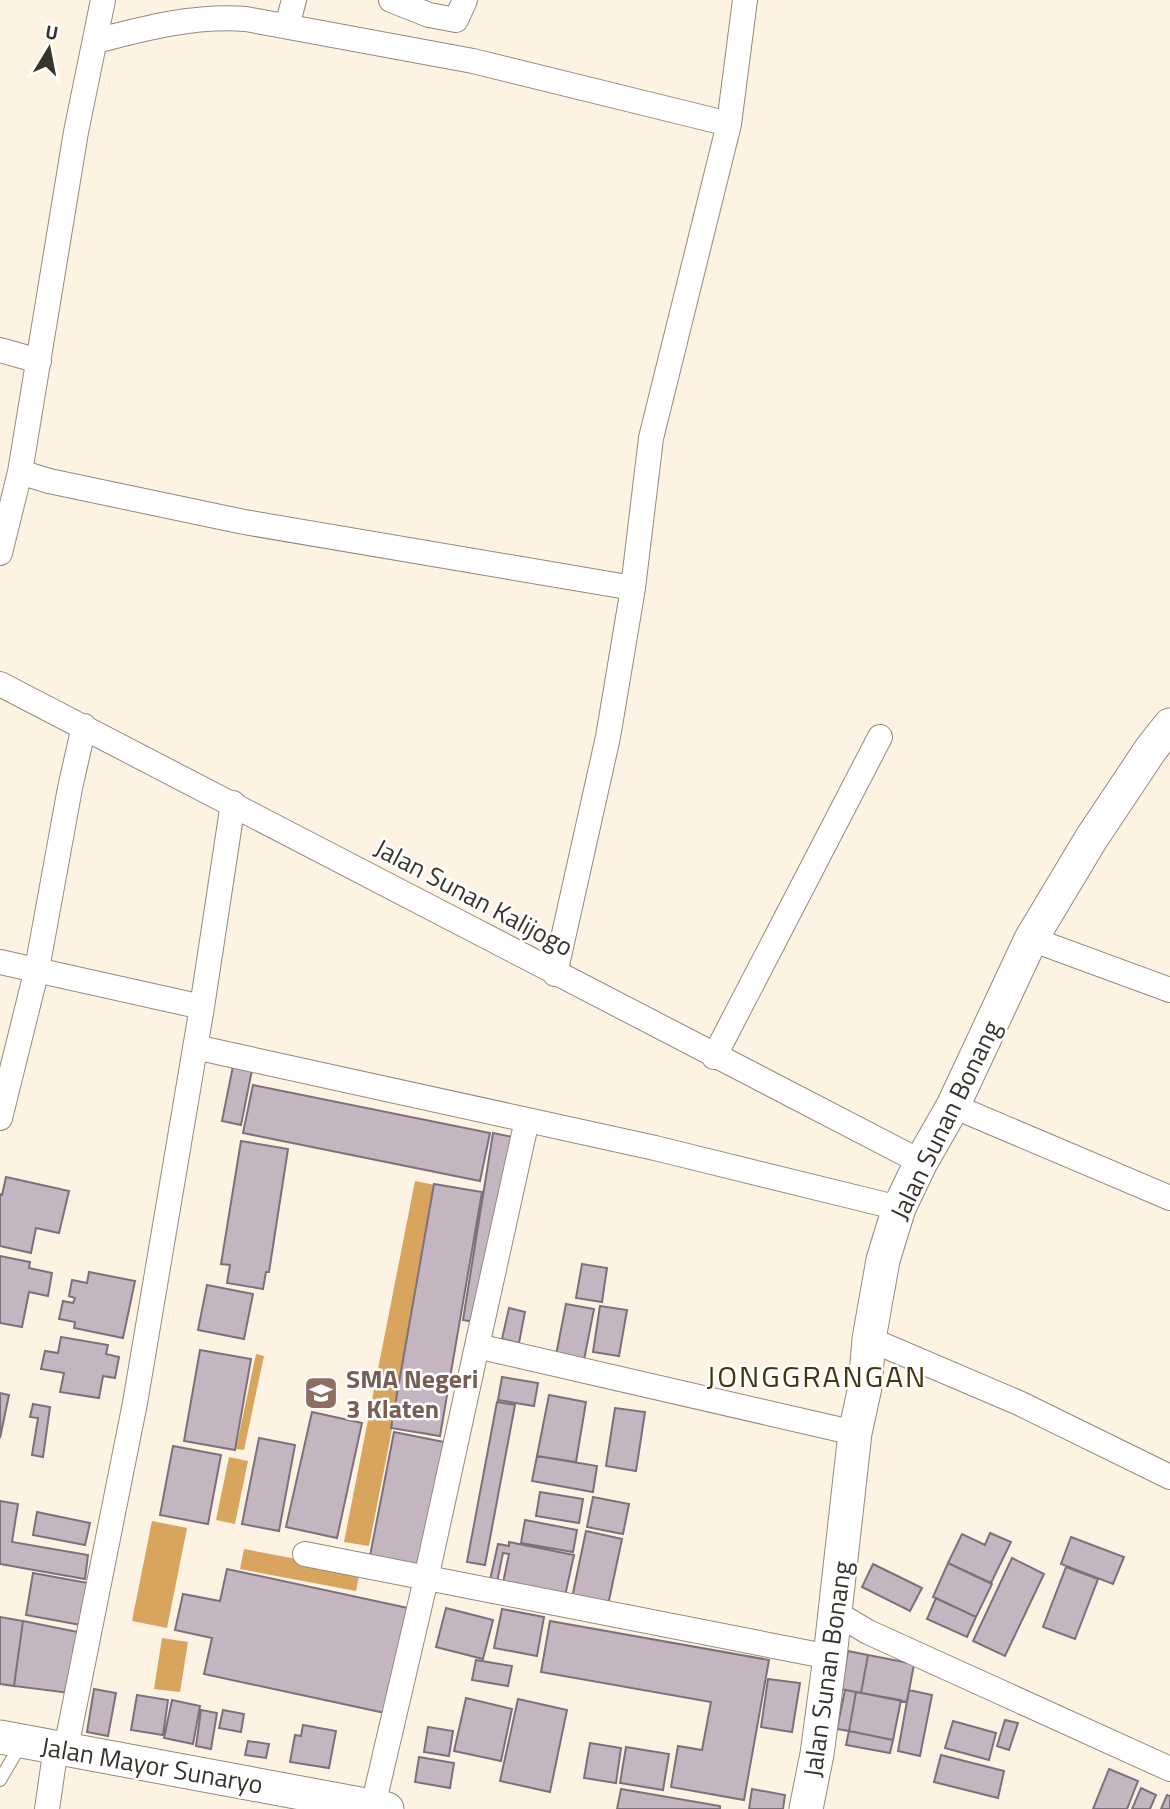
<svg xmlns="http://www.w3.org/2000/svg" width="1170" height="1809" viewBox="0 0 1170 1809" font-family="'Titillium Web',sans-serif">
	<rect width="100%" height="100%" fill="#fef2e3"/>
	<path fill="#d7a55e" d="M415,1181l25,5 -71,360 -25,-4z
		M256,1354l8,2 -20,94 -8,-1z
		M229,1457l19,4 -13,63 -19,-4z
		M152,1521l35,7 -20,100 -35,-7z
		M244,1549l116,22 -4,20 -116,-22z
		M162,1638l26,4 -8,50 -26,-3z"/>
	<path fill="#c5b5c1" stroke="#7e707b" stroke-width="2" d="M233,1066l19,4 -11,55 -19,-4z
		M253,1085l237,48 -10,48 -237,-48z
		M493,1133l20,4 -34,186 -16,-3z
		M241,1141l47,8 -19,123h-3l-3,17 -36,-6 3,-18 -9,-1z
		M6,1177l63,14 -10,42 -23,-5 -5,25 -31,-7v-52l2,1z
		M434,1184l48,8 -42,244 -49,-8z
		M0,1256l30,6 -1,6 23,5 -4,23 -19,-4 -7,35 -22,-4z
		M582,1264l25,4 -5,34 -26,-4z
		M89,1272l46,9 -12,57 -49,-10 1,-6 -16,-3 4,-18 10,2 2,-5 -6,-2 3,-16 15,3z
		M207,1285l46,9 -9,45 -46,-9z
		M566,1304l28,5 -10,51 -28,-5z
		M600,1306l27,4 -8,46 -26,-4z
		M509,1308l16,4 -6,31 -17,-4z
		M61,1337l47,8 -2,9 13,3 -4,21 -12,-2 -4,22 -39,-6 4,-19 -23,-4 4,-18 13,2z
		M200,1350l51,9 -16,91 -51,-9z
		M502,1377l36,6 -4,23 -36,-6z
		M0,1393l9,2 -9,43z
		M549,1395l37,7 -10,60 -39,-6z
		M497,1402l18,3 -30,160 -18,-3z
		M33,1404l17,3 -7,50 -11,-2 6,-37 -8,-1z
		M615,1408l30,4 -9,59 -30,-5z
		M312,1412l50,11 -25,115 -51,-11z
		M394,1432l50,10 -24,124 -50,-10z
		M259,1438l36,7 -16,86 -37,-7z
		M173,1446l48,9 -13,69 -48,-9z
		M537,1456l60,10 -4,26 -61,-11z
		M540,1492l43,7 -4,24 -43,-7z
		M593,1497l36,7 -6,30 -36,-7z
		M0,1501l18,3 -6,38 76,13 -3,24 -85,-15z
		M37,1512l53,11 -5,22 -52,-10z
		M525,1520l52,10 -4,22 -52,-9z
		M586,1531l36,8 -14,66 -36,-7z
		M990,1533l21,9 -20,41 -43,-20 14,-29 23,11z
		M1071,1537l53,20 -11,27 -52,-20z
		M509,1542l65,13 -9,41 -62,-13 6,-29 -6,-1 -6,29 -7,-2 8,-36 11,2z
		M1012,1558l32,16 -39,82 -32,-15z
		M948,1563l44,21 -16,33 -43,-20z
		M873,1564l49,24 -12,23 -48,-24z
		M1066,1567l32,12 -23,60 -32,-12z
		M227,1569l181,39 -23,105 -181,-39 8,-36 -37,-8 8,-36 37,7z
		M33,1573l55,10 -7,42 -55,-10z
		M936,1598l40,19 -9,20 -40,-18z
		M446,1608l47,12 -10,39 -47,-12z
		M502,1609l42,8 -7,39 -43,-8z
		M0,1617l23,4 -9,65 -14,-2z
		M23,1621l55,11 -9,61 -55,-7z
		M550,1621l219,39 -25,140 -73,-13 7,-41 24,4 9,-48 -170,-30z
		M848,1651l20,4 -7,38 -20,-4z
		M868,1655l46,9 -7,38 -46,-9z
		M476,1660l36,6 -4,20 -36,-6z
		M768,1679l32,4 -8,49 -31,-5z
		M94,1689l22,4 -8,43 -21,-4z
		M845,1690l11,2 -7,39 -12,-2z
		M909,1690l23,5 -12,61 -22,-5z
		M856,1692l45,8 -8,40 -44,-9z
		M137,1695l31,5 -5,35 -32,-5z
		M466,1698l46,11 -11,52 -47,-10z
		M518,1699l49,11 -17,82 -50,-11z
		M172,1700l28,6 -7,38 -29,-6z
		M201,1710l16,3 -6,36 -15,-3z
		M223,1710l21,4 -3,18 -22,-4z
		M1005,1720l13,3 -9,27 -12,-4z
		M953,1721l43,12 -7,27 -44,-12z
		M303,1725l33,6 -7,37 -39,-6 5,-27 6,1z
		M428,1727l25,4 -4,25 -25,-4z
		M849,1731l44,9 -3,13 -44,-8z
		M248,1741l21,3 -3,14 -21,-3z
		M590,1743l31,5 -5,35 -32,-5z
		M626,1747l43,7 -6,36 -43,-7z
		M941,1755l63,16 -6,27 -64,-16z
		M419,1757l35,6 -4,25 -35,-6z
		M1109,1769l29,12 -11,28h-34z
		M1141,1788l15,7 -6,14h-18z
		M621,1789l99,17v3h-103z
		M752,1789l33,6 -2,14h-34z
		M1167,1795l3,1v13h-9z"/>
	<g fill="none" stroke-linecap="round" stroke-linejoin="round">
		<g stroke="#948a7c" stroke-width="14">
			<path id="lane" d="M0,1780l21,-36"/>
		</g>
		<g stroke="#948a7c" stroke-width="26">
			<path id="street" d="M103,0l-27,132 -56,340 29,9 195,41 389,66 -25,149 -53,237
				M391,0l38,15 27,5 9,-20
				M287,26l7,-26
				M96,41c49,-13 99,-26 150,-22l227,42 256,63
				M0,350l39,11
				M0,553l20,-81
				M633,588l18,-150 78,-314 16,-124
				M0,684c308,157 613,321 921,478
				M1031,939l139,51
				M0,962l202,45
				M195,1047l460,101 244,60
				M714,1057l166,-320
				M953,1106l217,92
				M0,1118l37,-149 33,-181 14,-62
				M869,1339l150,64 151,74
				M477,1346l50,-226
				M305,1554l525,103
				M836,1613l32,19 302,137
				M66,1748l69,-345 67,-396 31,-204
				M373,1806l53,-227 51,-233 378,87
				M47,1809l9,-62"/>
		</g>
		<g stroke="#948a7c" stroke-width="35">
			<path id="secondary" d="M0,1737l387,72
				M806,1809l11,-55 13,-97 25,-224 10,-46 4,-48 14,-79 16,-52 22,-46 32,-56 78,-167 60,-100 60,-90 19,-24"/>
		</g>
		<use href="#lane" stroke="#fff" stroke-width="12"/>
		<use href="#street" stroke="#fff" stroke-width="24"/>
		<use href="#secondary" stroke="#fff" stroke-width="33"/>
	</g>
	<defs>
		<g id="school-square" transform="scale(1.75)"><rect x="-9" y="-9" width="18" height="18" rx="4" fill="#8d6e63" stroke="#fff"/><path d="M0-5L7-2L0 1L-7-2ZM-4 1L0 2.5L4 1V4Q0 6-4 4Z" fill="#fff"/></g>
	</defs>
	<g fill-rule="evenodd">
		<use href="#school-square" x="321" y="1393"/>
	</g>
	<g text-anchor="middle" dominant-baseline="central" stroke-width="5" stroke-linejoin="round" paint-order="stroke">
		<g font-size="26" fill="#37332d" stroke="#fff">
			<text transform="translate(474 897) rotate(28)">Jalan Sunan Kalijogo</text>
			<text transform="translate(945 1120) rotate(-64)">Jalan Sunan Bonang</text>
			<text transform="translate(827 1669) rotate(-82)">Jalan Sunan Bonang</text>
			<text transform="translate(152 1765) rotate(10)">Jalan Mayor Sunaryo</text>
		</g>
		<g font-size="26" font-weight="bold" fill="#785e54" stroke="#fff" text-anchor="start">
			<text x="346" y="1378">SMA Negeri<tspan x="346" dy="30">3 Klaten</tspan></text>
		</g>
		<g font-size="30" letter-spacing="2" fill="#43360c" stroke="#fff">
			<text x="817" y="1376">JONGGRANGAN</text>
		</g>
	</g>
	<g transform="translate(49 49) rotate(10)" stroke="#ffffff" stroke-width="5" paint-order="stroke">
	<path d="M0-5L12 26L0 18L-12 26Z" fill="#37332d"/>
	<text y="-10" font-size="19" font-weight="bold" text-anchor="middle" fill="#37332d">U</text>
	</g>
</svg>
